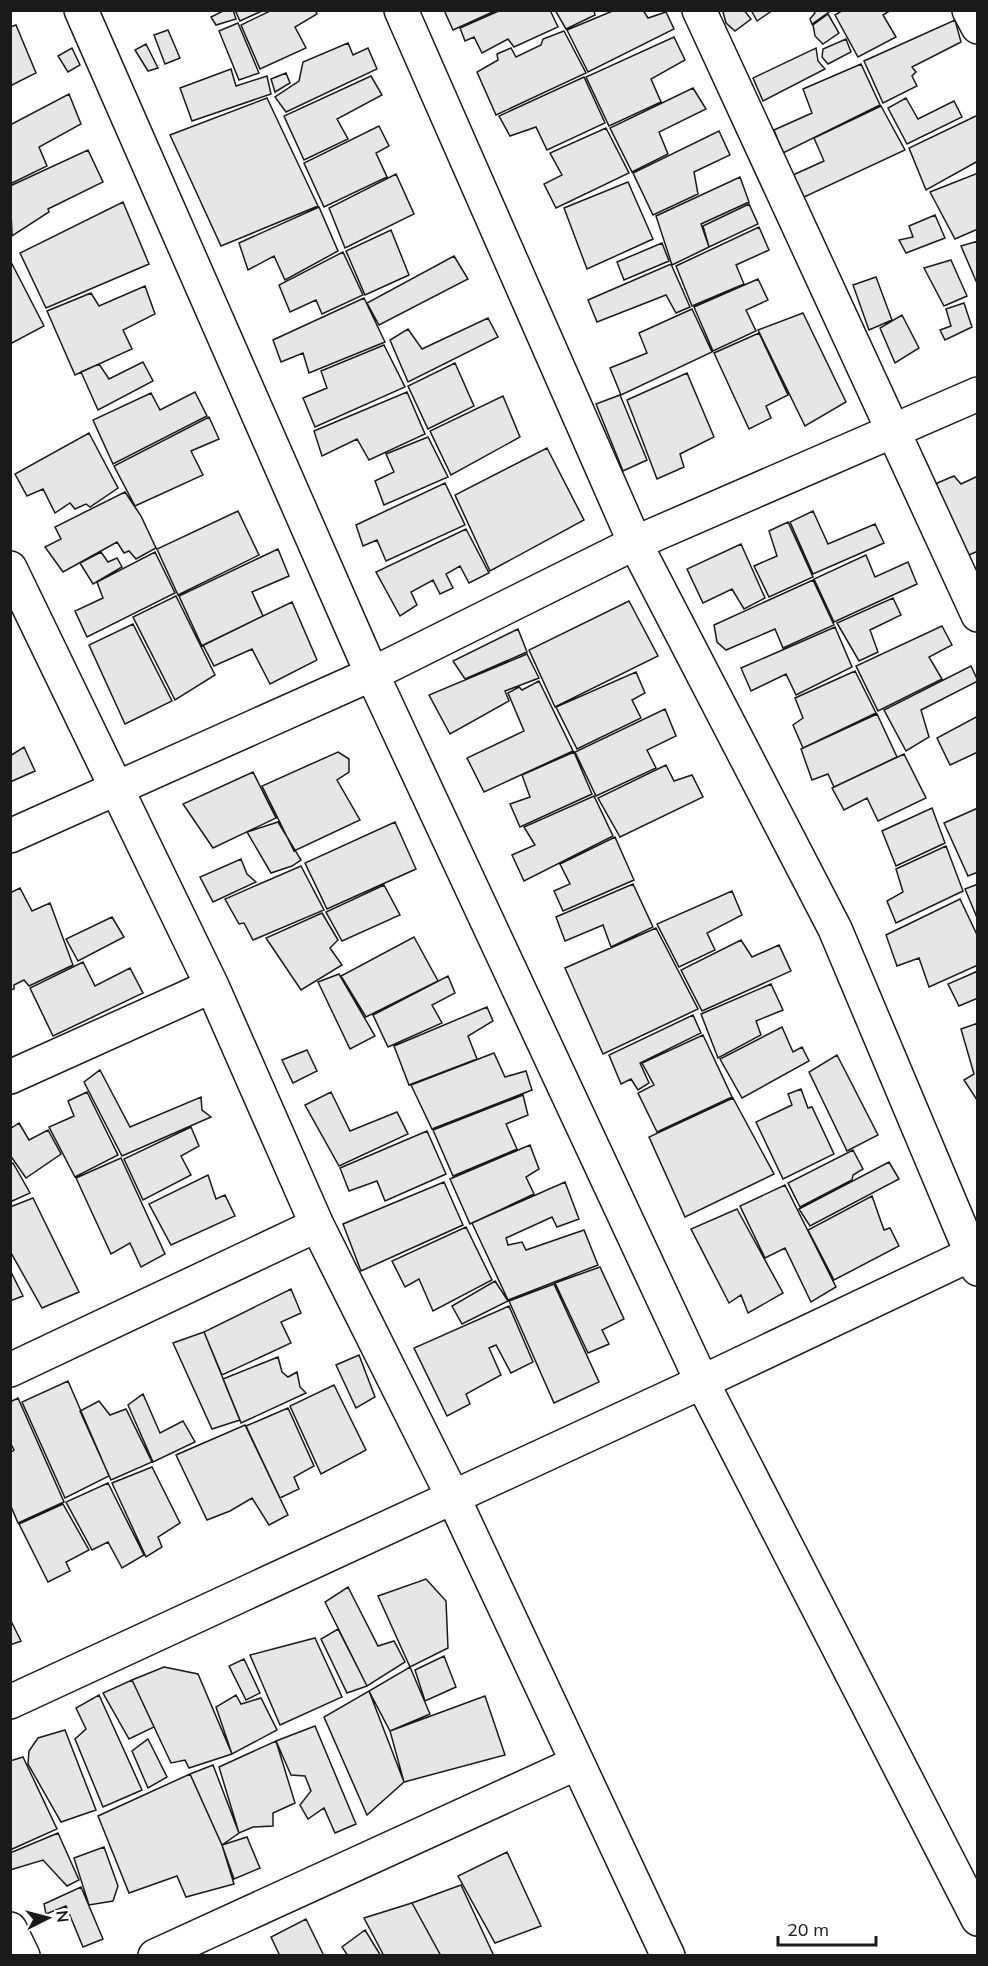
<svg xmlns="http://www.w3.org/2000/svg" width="988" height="1966" viewBox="0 0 988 1966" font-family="Mulish,sans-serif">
	<rect width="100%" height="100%" fill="#fff"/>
	<path fill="#e6e6e6" stroke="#1a1a1a" stroke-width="1.5" d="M225,10h8l3,9 -20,6 -5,-8z
		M235,10h29l-24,11z
		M272,10h43l2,4 -22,13 11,21 -46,21 -19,-44z
		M444,10h53l-44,20z
		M501,10h49l8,17 -44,20 -6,-8 -26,14 -8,-16 -9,4 -5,-13z
		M555,10h39l1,5 -29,14z
		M615,10h28l5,8 18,-6 8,17 -86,43 -21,-42z
		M727,10h17l7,9 -16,12 -9,-8 -3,-11z
		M751,10h22l-16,11z
		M813,10h15l1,2 -17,12 -2,-5 5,-6z
		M843,10h48l-8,5 13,22 -38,20 -23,-42z
		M828,14l11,19 -16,11 -8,-8 -2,-11z
		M955,20l6,22 -49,25 4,5 -4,4 5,10 -34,17 -19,-42z
		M238,23l21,50 -20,7 -20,-49z
		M16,25l20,48 -26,13v-59z
		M168,30l12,28 -15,6 -11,-29z
		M564,31l22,42 -90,42 -19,-43 21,-12 -1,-6 14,-6 5,9 25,-12 2,-6z
		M674,37l11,23 -34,19 10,23 -52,24 -23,-49z
		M846,39l5,13 -23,12 -6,-7 1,-8z
		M348,43l5,12 15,-7 9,21 -91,43 -11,-15 24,-16 4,-19z
		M146,44l12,24 -10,3 -13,-21z
		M72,48l8,17 -12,7 -10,-16z
		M816,48l2,13 7,8 -62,32 -10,-23z
		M861,64l19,41 -97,48 -9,-23 38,-17 -9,-24z
		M231,69l5,17 31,-10 4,18 -79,27 -12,-33z
		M286,73l4,10 -15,9 -4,-13z
		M371,76l11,19 -45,24 11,20 -44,21 -20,-44z
		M584,77l21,46 -58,27 -11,-23 -26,9 -11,-20z
		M693,88l13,21 -47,23 9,22 -36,18 -22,-44z
		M69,94l12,30 -42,23 8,19 -37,18v-59z
		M267,98l51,108 -97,40 -51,-111z
		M906,98l12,21 36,-18 8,16 -55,27 -19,-36z
		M881,106l24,44 -103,48 -9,-23 31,-14 -10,-23z
		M978,115v46l-52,29 -17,-42z
		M379,126l10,20 -13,7 11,24 -63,30 -20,-44z
		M606,128l23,45 -73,35 -12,-24 18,-9 -12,-22z
		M719,131l11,24 -36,17 4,22 -45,21 -20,-42z
		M88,150l15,32 -55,27 1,3 -37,24 -2,-50z
		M978,173v56l-23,10 -25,-47z
		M396,174l18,40 -69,34 -16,-40z
		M740,177l9,25 -48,22 8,23 -37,18 -16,-49z
		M628,182l25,57 -66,30 -23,-61z
		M123,202l26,62 -103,44 -26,-55z
		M749,204l9,20 -49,23 -6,-21z
		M319,207l19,44 -53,29 -11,-24 -26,14 -9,-27z
		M935,215l10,23 -39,15 -7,-13 14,-3 -4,-11z
		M759,227l10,23 -33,15 8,19 -52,22 -16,-40z
		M391,230l18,45 -44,20 -19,-44z
		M978,241v39l-2,1 -15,-35z
		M662,243l7,18 -45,19 -7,-18z
		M343,252l20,43 -41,19 -6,-14 -26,12 -11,-27z
		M454,256l14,23 -89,46 -12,-22z
		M10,260l34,66 -34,18z
		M951,260l16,36 -23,10 -20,-38z
		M671,264l19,43 -14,6 -10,-18 -69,27 -9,-22z
		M876,277l16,43 -23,10 -16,-45z
		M758,279l10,21 -22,10 10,21 -43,20 -19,-44z
		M145,286l10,28 -32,16 9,19 -57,26 -28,-64 44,-18 8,13z
		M364,298l21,44 -76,31 -6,-20 -22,9 -8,-22z
		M964,303l8,24 -27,13 -5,-10 11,-4 -5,-17z
		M692,309l20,43 -91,43 -11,-27 37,-15 -8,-20z
		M803,313l43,89 -41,24 -47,-96z
		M902,315l17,33 -24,15 -15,-35z
		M488,318l10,19 -90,45 -18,-42 18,-11 14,20z
		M759,333l29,62 -22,11 5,12 -22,11 -35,-76z
		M384,345l21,42 -90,40 -12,-29 24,-10 -6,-17z
		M143,362l10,19 -55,29 -17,-38 18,-8 10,15z
		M455,363l19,43 -46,23 -20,-43z
		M687,373l27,64 -34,17 4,13 -27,12 -30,-79z
		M195,392l12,24 -94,48 -20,-44 58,-27 9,17z
		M407,392l18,42 -56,26 -12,-21 -35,17 -8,-25z
		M620,395l27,65 -24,11 -27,-67z
		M503,396l17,41 -69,38 -21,-44z
		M209,417l10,22 -28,12 12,24 -68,31 -21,-40z
		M89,433l29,55 -28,19 -4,-3 -11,5 -5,-6 -15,10 -12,-24 -16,7 -12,-22z
		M428,437l20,40 -64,28 -9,-24 19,-9 -8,-18z
		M547,448l37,72 -94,51 -35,-76z
		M954,476l7,8 17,-8v75l-11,5 -32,-72z
		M445,483l20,42 -79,36 -9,-21 -14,6 -7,-21z
		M125,492l16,24 15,32 -20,11 -7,-8 -5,2 -7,-11 -54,30 -18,-25 16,-8 -6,-12z
		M238,511l21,44 -81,40 -21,-46z
		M813,511l15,33 47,-20 9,19 -71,31 -23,-52z
		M788,522l25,55 -44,20 -15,-31 23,-10 -8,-25z
		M466,529l23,44 -20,10 -9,-17 -14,8 7,14 -13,6 -7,-14 -22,12 6,13 -17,11 -24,-44z
		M741,544l24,54 -21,11 -12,-20 -29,14 -16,-34z
		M278,549l11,27 -37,16 11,24 -61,30 -23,-50z
		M101,552l7,10 9,-4 5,9 -29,17 -13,-21z
		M155,552l20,41 -88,44 -12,-26 28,-13 -6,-16z
		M866,555l9,22 33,-15 9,22 -83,38 -20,-43z
		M813,580l21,45 -51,23 -8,-19 -49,21 -9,-8 -3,-17z
		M176,596l39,79 -40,25 -42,-83z
		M893,598l8,17 -31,15 8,22 -19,9 -22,-38z
		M629,601l29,55 -103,51 -26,-57z
		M292,602l25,58 -47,24 -18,-35 -38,17 -11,-21z
		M133,624l39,77 -47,23 -36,-79z
		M942,626l10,19 -23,12 13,22 -64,32 -22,-45z
		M835,627l17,40 -56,28 -10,-21 -35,17 -10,-23z
		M518,629l9,23 -62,27 -12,-18z
		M527,654l12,24 -34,13 4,10 -59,33 -21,-39z
		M971,666l7,15 -57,29 8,27 -23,14 -22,-41z
		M855,671l21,42 -73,35 -10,-23 10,-7 -8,-20z
		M636,672l9,21 -13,7 9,18 -64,31 -21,-42z
		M539,681l34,70 -89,41 -17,-34 57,-27 -16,-38 11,-6 3,3z
		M665,709l11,27 -29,14 9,18 -60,28 -21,-44z
		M877,714l20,43 -63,30 -6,-13 -16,6 -11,-31z
		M978,716v36l-28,13 -13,-27z
		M24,747l11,24 -25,11v-26z
		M338,752l11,7v13l-12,8 23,40 -66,31 -32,-65z
		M574,752l18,42 -72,33 -10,-23 20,-7 -8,-22z
		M904,754l22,44 -48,23 -11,-23 -23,12 -12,-22z
		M666,765l8,16 18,-6 11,22 -83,40 -22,-39z
		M253,772l23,46 -63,30 -30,-44z
		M594,796l19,40 -89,45 -12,-26 23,-10 -11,-18z
		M932,808l13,35 -49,23 -14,-35z
		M978,808v64l-10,4 -24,-53z
		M278,822l23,38 -9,6 -21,7 -24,-41z
		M395,822l21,47 -89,40 -22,-46z
		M615,837l19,43 -71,31 -9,-20 16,-7 -10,-20z
		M946,846l17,45 -67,32 -9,-22 16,-9 -7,-23z
		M241,859l6,15 9,8 -43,20 -13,-25z
		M301,866l23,44 -71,30 -9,-17 -5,1 -14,-25z
		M633,884l20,43 -42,20 -8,-22 -38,16 -9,-24z
		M978,884v36l-13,-31z
		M384,885l16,30 -58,26 -16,-29z
		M20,888l12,23 18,-8 23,62 -44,21 -5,-6 -10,5v4l-4,1v-97z
		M732,891l10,24 -35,18 8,17 -36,17 -22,-43z
		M960,899l18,38v28l-49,22 -10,-29 -22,8 -11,-31z
		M322,913l16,27 -8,8 12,17 -41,25 -35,-52z
		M112,917l12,20 -46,24 -12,-22z
		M656,928l42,81 -95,45 -38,-86z
		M414,937l24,44 -72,36 -25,-41z
		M741,940l11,17 27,-12 12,26 -89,40 -21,-41z
		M83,962l12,24 35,-18 13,25 -90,43 -23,-48z
		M978,971v27l-19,8 -11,-22z
		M339,974l36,62 -25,13 -32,-67z
		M448,976l7,17 -23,12 10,18 -54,24 -15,-32z
		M771,984l12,26 -27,11 5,14 -43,23 -17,-44z
		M487,1007l6,14 -25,15 9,23 -68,26 -15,-39z
		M693,1015l8,18 -61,30 9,20 -11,7 -7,-11 -10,5 -12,-29z
		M978,1023v77h-1l-13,-20 10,-6 -13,-45z
		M782,1027l11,25 9,-5 7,14 -67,37 -22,-39z
		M703,1035l29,62 -75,35 -19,-39 16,-8 -12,-22z
		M307,1050l10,21 -24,12 -11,-23z
		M494,1053l11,24 21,-6 6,19 -100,39 -21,-44z
		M837,1055l41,80 -31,16 -38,-79z
		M100,1070l30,57 71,-30 1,13 9,7 -89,39 -38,-74z
		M801,1089l7,19 4,-1 22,47 -51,25 -27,-57 36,-17 -4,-11z
		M87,1092l31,63 -43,22 -26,-50 25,-11 -6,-15z
		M331,1092l19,39 47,-19 11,22 -69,32 -34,-61z
		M523,1095l5,20 -22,9 11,25 -64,27 -20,-46z
		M733,1098l41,76 -89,43 -36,-80z
		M19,1123l10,17 19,-10 13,24 -35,24 -16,-23v-26z
		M191,1127l8,19 -18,10 10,19 -48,25 -19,-41z
		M427,1131l19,43 -61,27 -8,-20 -28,10 -9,-23z
		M530,1145l9,24 -13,8 8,17 -64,30 -20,-45z
		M853,1150l10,19 -10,6 -1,5 -52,27 -12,-24z
		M121,1158l44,96 -24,13 -11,-24 -19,11 -35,-76z
		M889,1162l10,17 -89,47 -11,-17z
		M13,1163l17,30 -20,9v-37z
		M208,1175l8,24 9,-4 10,21 -64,29 -22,-41z
		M444,1182l19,43 -102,46 -18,-47z
		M565,1182l14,37 -22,8 -5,-10 -46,21 2,7 14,-3 4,8 58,-20 14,35 -90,35 -36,-77z
		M785,1185l51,102 -25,15 -26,-54 -20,10 -25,-52z
		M872,1196l12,34 6,-2 9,18 -65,34 -26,-50z
		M33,1198l46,94 -37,16 -32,-57v-44z
		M737,1209l46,84 -35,20 -7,-18 -12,8 -38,-74z
		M466,1227l26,53 -59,31 -14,-32 -14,8 -13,-26z
		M600,1267l24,52 -22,11 7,14 -21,9 -33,-70z
		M10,1270l13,26 -13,5z
		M495,1281l13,20 -46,23 -10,-18z
		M554,1284l45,98 -45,21 -45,-102z
		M291,1289l10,24 -20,9 10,21 -69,32 -18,-43z
		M509,1306l24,56 -22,11 -15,-28 -7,3 12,27 -35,19 4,10 -23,12 -33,-68z
		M204,1332l36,88 -28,9 -39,-86z
		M359,1355l16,42 -19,11 -20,-43z
		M278,1357l4,15 6,5 9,-5 3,15 6,6 -65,30 -18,-44z
		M68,1381l41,95 -44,22 -43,-96z
		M334,1385l32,65 -45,24 -31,-68z
		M143,1394l17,39 23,-12 12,21 -42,20 -25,-57z
		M18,1398l46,104 -46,21 -8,-19v-51l4,-3 -4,-8v-40z
		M99,1401l11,14 16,-6 26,53 -41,18 -31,-69z
		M288,1408l26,58 -20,11 5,12 -19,9 -34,-72z
		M245,1425l43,90 -19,10 -17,-27 -22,13 -23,9 -31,-65z
		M152,1467l28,56 -22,14 4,10 -16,10 -34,-74z
		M108,1483l36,72 -22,13 -14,-26 -16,8 -26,-48z
		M63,1504l26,46 -23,12 4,9 -22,11 -29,-58z
		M426,1579l20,22 2,47 -38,19 -32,-71z
		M348,1587l30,59 16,-5 11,21 -38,24 -42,-84z
		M10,1619l11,22 -11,4z
		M338,1629l29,57 -20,7 -26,-54z
		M315,1638l27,59 -62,28 -30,-70z
		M444,1656l12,31 -31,14 -10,-31z
		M244,1659l16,34 -14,7 -17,-34z
		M164,1667l34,7 34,80 -43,14 -4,-8 -14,3 -39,-83z
		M410,1667l20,47 -40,17 -21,-40z
		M132,1680l22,47 -25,12 -26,-46z
		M369,1691l35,91 -37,33 -43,-98z
		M99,1695l43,95 -39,17 -28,-68 11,-10 -10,-21z
		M236,1695l5,9 20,-6 16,32 -45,24 -16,-47z
		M485,1696l20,59 -101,27 -14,-51z
		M315,1726l41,98 -21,9 -11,-25 -16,11 -8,-14 11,-14 -6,-15 -14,-1 -15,-34z
		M65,1730l31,80 -35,12 -33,-58 1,-13 9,-13z
		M148,1739l19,38 -19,11 -16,-37z
		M276,1741l19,62 -22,10v13l-20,1 -14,6 -20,-66z
		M23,1757l34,72 -47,21v-89z
		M213,1765l26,68 -17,12 -32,-71z
		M190,1774l32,71 12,39 -48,13 -9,-21 -48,17 -31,-77z
		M58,1833l21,47 -12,6 -24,-26 -33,10v-17z
		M247,1837l13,31 -26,11 -12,-34z
		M104,1847l14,39 -5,15 -24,4 -15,-47z
		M507,1852l34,74 -46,17 -37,-67z
		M461,1885l32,69 -3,2h-49l-29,-53z
		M81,1887l22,52 -20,8 -17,-41 -20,8 -2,-10z
		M412,1903l29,53h-57l-20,-38z
		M306,1919l18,37h-44l-9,-19z
		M365,1930l16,26h-33l-6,-9z"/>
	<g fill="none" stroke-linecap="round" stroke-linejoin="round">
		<g stroke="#1a1a1a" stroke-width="36">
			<path id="minor" d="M81,10l291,664 330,708 276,537
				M401,10l234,533 200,386 143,340
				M699,10l279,605
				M969,10l9,17
				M10,568l202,418 105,239 136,272 215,459
				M10,836l362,-162 263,-131 343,-149
				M10,1077l202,-91
				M10,1370l307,-145
				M10,1702l692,-320 276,-131
				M10,1929l13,27
				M155,1956l422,-193"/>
		</g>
		<use href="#minor" stroke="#fff" stroke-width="33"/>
	</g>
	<rect width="988" height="1966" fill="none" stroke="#1a1a1a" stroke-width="24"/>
	<g transform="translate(48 1918) rotate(84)" stroke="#ffffff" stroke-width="4.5" paint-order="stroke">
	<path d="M0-4.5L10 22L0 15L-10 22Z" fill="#1a1a1a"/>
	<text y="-9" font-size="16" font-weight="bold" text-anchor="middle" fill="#1a1a1a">N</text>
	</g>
	<path d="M778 1936v9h98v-9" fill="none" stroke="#1a1a1a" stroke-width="3"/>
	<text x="787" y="1936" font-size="18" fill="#1a1a1a" stroke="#ffffff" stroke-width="4.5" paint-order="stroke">20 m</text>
</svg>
